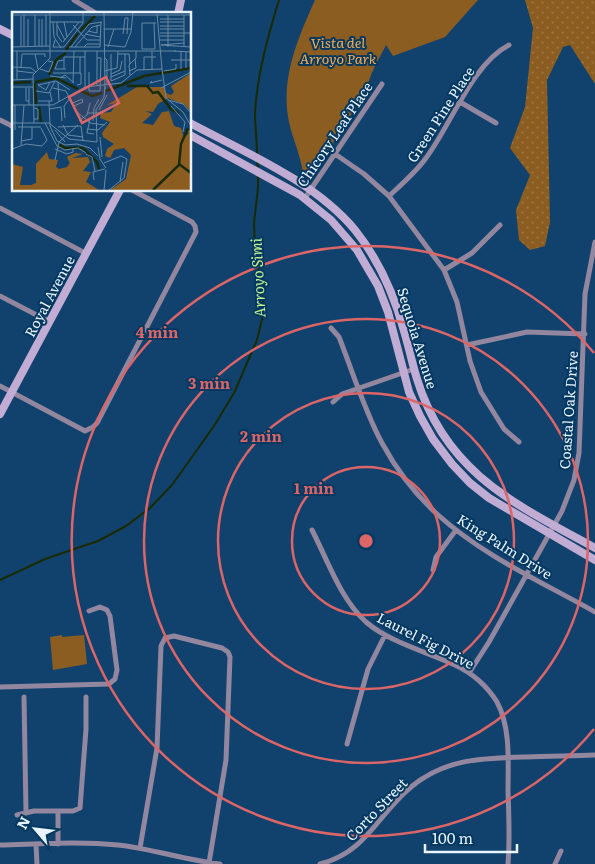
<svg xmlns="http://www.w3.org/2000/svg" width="595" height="864" viewBox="0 0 595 864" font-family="Literata,serif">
	<defs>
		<pattern id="grass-dots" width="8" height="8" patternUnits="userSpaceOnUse" patternTransform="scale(1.25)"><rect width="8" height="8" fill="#8c5d20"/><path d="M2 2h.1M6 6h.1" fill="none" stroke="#9c7541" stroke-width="1.8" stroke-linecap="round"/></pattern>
	</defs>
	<rect width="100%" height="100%" fill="#11426d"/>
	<path fill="url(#grass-dots)" d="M525,0h70v84l-25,-39 -7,2 -16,33 3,142 -5,24 -15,4 -11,-10 -3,-30 14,-35 -20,-27 15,-41 8,-79z"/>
	<path fill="#8c5d20" d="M315,0h163l-33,37 -52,19 -7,-11c-7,14 -18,31 -19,46l-54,82 -10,1c-2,-18 -10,-34 -14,-52 -9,-43 9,-84 26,-122z
		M62,635v2l22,-2 3,29 -34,6 -3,-33z"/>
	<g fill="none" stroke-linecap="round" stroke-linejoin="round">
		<path stroke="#1a2a03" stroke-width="2" d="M257,155c0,-14 -2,-29 -2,-42 2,-38 13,-77 24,-113
			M257,160l1,10
			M0,580l45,-21 53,-18 28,-15 24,-18 22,-23 42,-59 20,-33 23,-53 6,-25v-15l-8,-51 -1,-26 4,-35v-13"/>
		<path stroke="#93869f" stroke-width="5" d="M74,0l23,14
			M460,102l36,21
			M0,120l14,7
			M335,154l29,20 25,22 55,74 13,32 13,59 11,31 23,37 15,13
			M389,196c13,-12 27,-24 37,-38 25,-33 46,-94 83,-113
			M305,198l77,-114
			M0,208l85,45
			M444,270l28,-17 28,-28
			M0,296l50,26
			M331,328l8,9c13,33 26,75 43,106 14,26 33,51 55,71 46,42 105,68 158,98
			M467,345l60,-13 58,2
			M0,386l85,45 8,-4 4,-4 99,-191 -1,-6 -3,-4 -60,-32
			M333,402l9,-8 72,-25
			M312,530c16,31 28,68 54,92 23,20 61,30 89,43 17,8 32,21 42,37 14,26 11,61 11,90 1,24 2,48 0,72
			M433,570l3,-13 20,-27
			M469,673l20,-31 73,-131 12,-31 5,-27 6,-159 10,-52
			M0,687l109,-3 6,-5 2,-9 -7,-54 -3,-6 -7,-3 -11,4
			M24,697l2,115
			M347,744l21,-75 17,-34
			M58,811v33
			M17,815l17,-4h39l7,-3 6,-79v-32
			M36,844l1,20
			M0,845c39,-1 79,-4 118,0 35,4 67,15 102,19
			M140,848l17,-100 4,-102 4,-8 9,-2 48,12 6,4 2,5 -4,103 -17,103
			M320,864c47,-12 57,-49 91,-77 35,-29 73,-29 115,-30 23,-1 46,-1 69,-2
			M555,864l6,-13"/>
		<path stroke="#c1acd4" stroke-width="8" d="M178,14l3,-14
			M0,29l14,7
			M190,123c56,30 124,58 165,107 24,30 39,64 49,101 5,16 8,32 13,48 29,94 98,125 178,169
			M190,135l110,60 31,25 26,30 21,36 10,26 21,80 11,24 13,23 19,25 18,19 19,15 106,62
			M0,414l120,-224"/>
	</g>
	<g fill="none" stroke="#dc6568" stroke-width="2.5">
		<circle cx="366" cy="541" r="74"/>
		<circle cx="366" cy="541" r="148"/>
		<circle cx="366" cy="541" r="222"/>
		<path d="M594 729A295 295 0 1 1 594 353"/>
	</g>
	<g text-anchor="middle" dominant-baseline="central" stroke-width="4" stroke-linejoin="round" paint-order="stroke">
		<g font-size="14" font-style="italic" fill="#f9ae51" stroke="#033861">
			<text x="338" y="42">Vista del<tspan x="338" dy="16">Arroyo Park</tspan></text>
		</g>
		<g font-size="14" fill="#e9f3fe" stroke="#033861">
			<text transform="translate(440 114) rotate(-57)">Green Pine Place</text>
			<text transform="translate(334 134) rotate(-56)">Chicory Leaf Place</text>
			<text transform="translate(49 296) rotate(-62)">Royal Avenue</text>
			<text transform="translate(418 338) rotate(73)">Sequoia Avenue</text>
			<text transform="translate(568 410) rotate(-86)">Coastal Oak Drive</text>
			<text transform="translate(505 546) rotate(32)">King Palm Drive</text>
			<text transform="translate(426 640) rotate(27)">Laurel Fig Drive</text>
			<text transform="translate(376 809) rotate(-46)">Corto Street</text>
		</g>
		<g font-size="15" font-style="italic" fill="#c4f28c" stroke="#033861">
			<text transform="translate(257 278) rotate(-93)">Arroyo Simi</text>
		</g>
	</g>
	<g transform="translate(12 12)">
		<rect width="179" height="179" fill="#11426d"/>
		<path d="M179,61v39l-6,-7 -17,-7 -10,6 -5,8 -8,-1 7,3 -10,9 11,2 9,-13 7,-1 5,15 7,2 3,10 5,-5 -2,-3 4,1v59h-81l16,-11 5,-24 -7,-7 -10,2 -4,8 -5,-2 2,-7 7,-5 -11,-7 -1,-4 8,-11 -10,-4 1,-5 10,-1 6,-9 -10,2 30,-18h27l2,6 5,2 3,-3 -3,-6zM35,140l2,7 9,1 -2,7 3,2 8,-2 3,-4 -3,-6 8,-4 8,1 -11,4 16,-1 2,5 -7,9 8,1 -5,10 13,8h-87v-26l11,3 -3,18h11l5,-2v-19z" fill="#8c5d20"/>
		<path d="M56,147h16l-2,8 -8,8 5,6 16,9h-43l10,-5v-9l8,-13z" fill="#8c5d20"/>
		<path fill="none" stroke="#1a2a03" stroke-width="2.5" d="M68,19l15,-15M54,38l12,-17M37,63l7,-15 10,-7M23,70l21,-4 22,11M0,71l19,-1M23,71l1,21M115,74h22M135,74l6,7 5,-1 13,17 8,4M69,79l11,5 10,-3M94,79l38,-15 47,-8M27,95l2,15M46,132l7,4h18l14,14 2,7M167,152l12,9M141,178l26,-25 2,-21 7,-16"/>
		<path fill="none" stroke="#6789a7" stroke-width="1" d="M92,0l1,77M145,2l5,55M0,3h179M12,3v31M34,3v31M9,4v31M16,7v27M148,7h24M38,10h33M41,10l1,15 7,11M45,10v13l5,7M52,10l3,15M148,10h24M142,11l1,26h-13v-26h14M45,13l8,15M61,13l14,15h13M148,14h24M92,17h27M148,17h24M76,19l9,2v-8M148,21h31M73,22l15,3M111,22l2,-16h3M115,22l1,-16M148,24h24M43,28l-2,7h11l19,-24v-11M148,28h24M51,30l16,-20M92,33l21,2 6,-15 2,-20M149,33l30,2M149,33l23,-2M23,34v-31M27,34v-27M30,34v-27M0,35l38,-1M57,35h31l1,-25M59,35l18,-23 13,-2M63,35l17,-20 8,-2M72,35l3,-3h13M96,35l6,-18M156,35v-32M172,35v-32M0,39h31M31,39h133M140,39v19M162,39l17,1M174,40v16M23,42l3,15M106,42h11l1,10M68,45v16M93,46l2,2v24M52,48l-6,1 -3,8h11M159,48h20M0,55l19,1 5,4M9,55l1,-13h23v3M28,57l9,3 4,-10 -5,-1M52,57v-12h21M150,57l4,29 17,14 8,14M169,57v-18M132,58v-13h12M5,59l17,2M92,59l13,-3 1,-17M117,59l7,-3 -1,-9M152,59l12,-2v-5M77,60v19h11l1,-33h-4M41,61h28v11l-4,1M99,62l9,-4 2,-9M118,63l-1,-10 7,-7v-7M38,64l16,2M99,65l14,-6M48,66l5,-3 9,8M0,68l21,-1M5,68v-29M99,69l14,-6v-21M99,69v-27M140,69l-2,2 12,-3M46,70l1,20M61,71l1,-32M26,73l18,-4 14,9M26,73l8,5 4,-8M85,73v-34M0,75h21M73,75v-36M14,76v13h3M17,76v17M41,76l13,3 10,20 14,12 15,2M149,76l30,-16M24,79l13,2 6,-12M156,88l15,4 8,9M26,89h14l-2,-9M37,89l1,25 7,15 8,4 12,-1 13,4 8,8M61,91l9,-4 1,3 -9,4M0,93h41l32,-18 36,-4 16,-13 25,-1M159,94l14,16 -2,10M22,96l4,1v10h-4M37,97l12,-2 1,14M87,98l8,-15M76,101h10l16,-7M53,106l-1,-12 6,-8M78,107l-3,14 7,1M67,109l8,-6 3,-12M81,109l1,-13 5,-9M0,111h37l20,16 28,3 -1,-32 8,-13 1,-10M22,111l-1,-48 17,-17v-45M33,111l12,23 8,4 13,-2 8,5M51,113l5,10 15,2M6,115h23M46,115l23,-1 2,15M75,117l11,1 9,-8M3,118v-25M43,118l10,12M88,125l2,20M9,129l11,-2v-12M9,133l3,-40M86,135l2,12 6,9M0,137l14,-5 16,2 5,-6 -6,-12M43,137l12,5 6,-2v-4M74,142l6,3 3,14M43,148l4,-18 19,-17M92,151l17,-7 6,3 -3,19 -15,12M82,168l-1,-8 12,-3M108,170l3,-20M92,178l2,-20"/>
		<path fill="#dc6568" fill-opacity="0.15" stroke="#dc6568" stroke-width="2.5" d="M94,65l13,26 -37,20 -13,-26z"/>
		<rect width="179" height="179" fill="none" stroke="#e9f3fe" stroke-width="2.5"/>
	</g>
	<circle cx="366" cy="541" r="8" fill="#dc6568" stroke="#033861" stroke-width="2.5"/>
	<g font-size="15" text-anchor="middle" font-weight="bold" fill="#dc6568" stroke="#033861" stroke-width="4" stroke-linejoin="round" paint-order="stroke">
		<text x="157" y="338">4 min</text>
		<text x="209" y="389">3 min</text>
		<text x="261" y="442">2 min</text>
		<text x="314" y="494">1 min</text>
	</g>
	<g transform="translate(35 829) rotate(298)" stroke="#033861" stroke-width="4" paint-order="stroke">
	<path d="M0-4L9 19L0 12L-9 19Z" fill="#e9f3fe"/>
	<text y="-8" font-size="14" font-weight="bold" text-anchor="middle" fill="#e9f3fe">N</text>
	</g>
	<path d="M425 844v8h92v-8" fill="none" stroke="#e9f3fe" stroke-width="2.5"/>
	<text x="432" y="844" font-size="15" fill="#e9f3fe" stroke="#033861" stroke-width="4" paint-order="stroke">100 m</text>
</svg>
